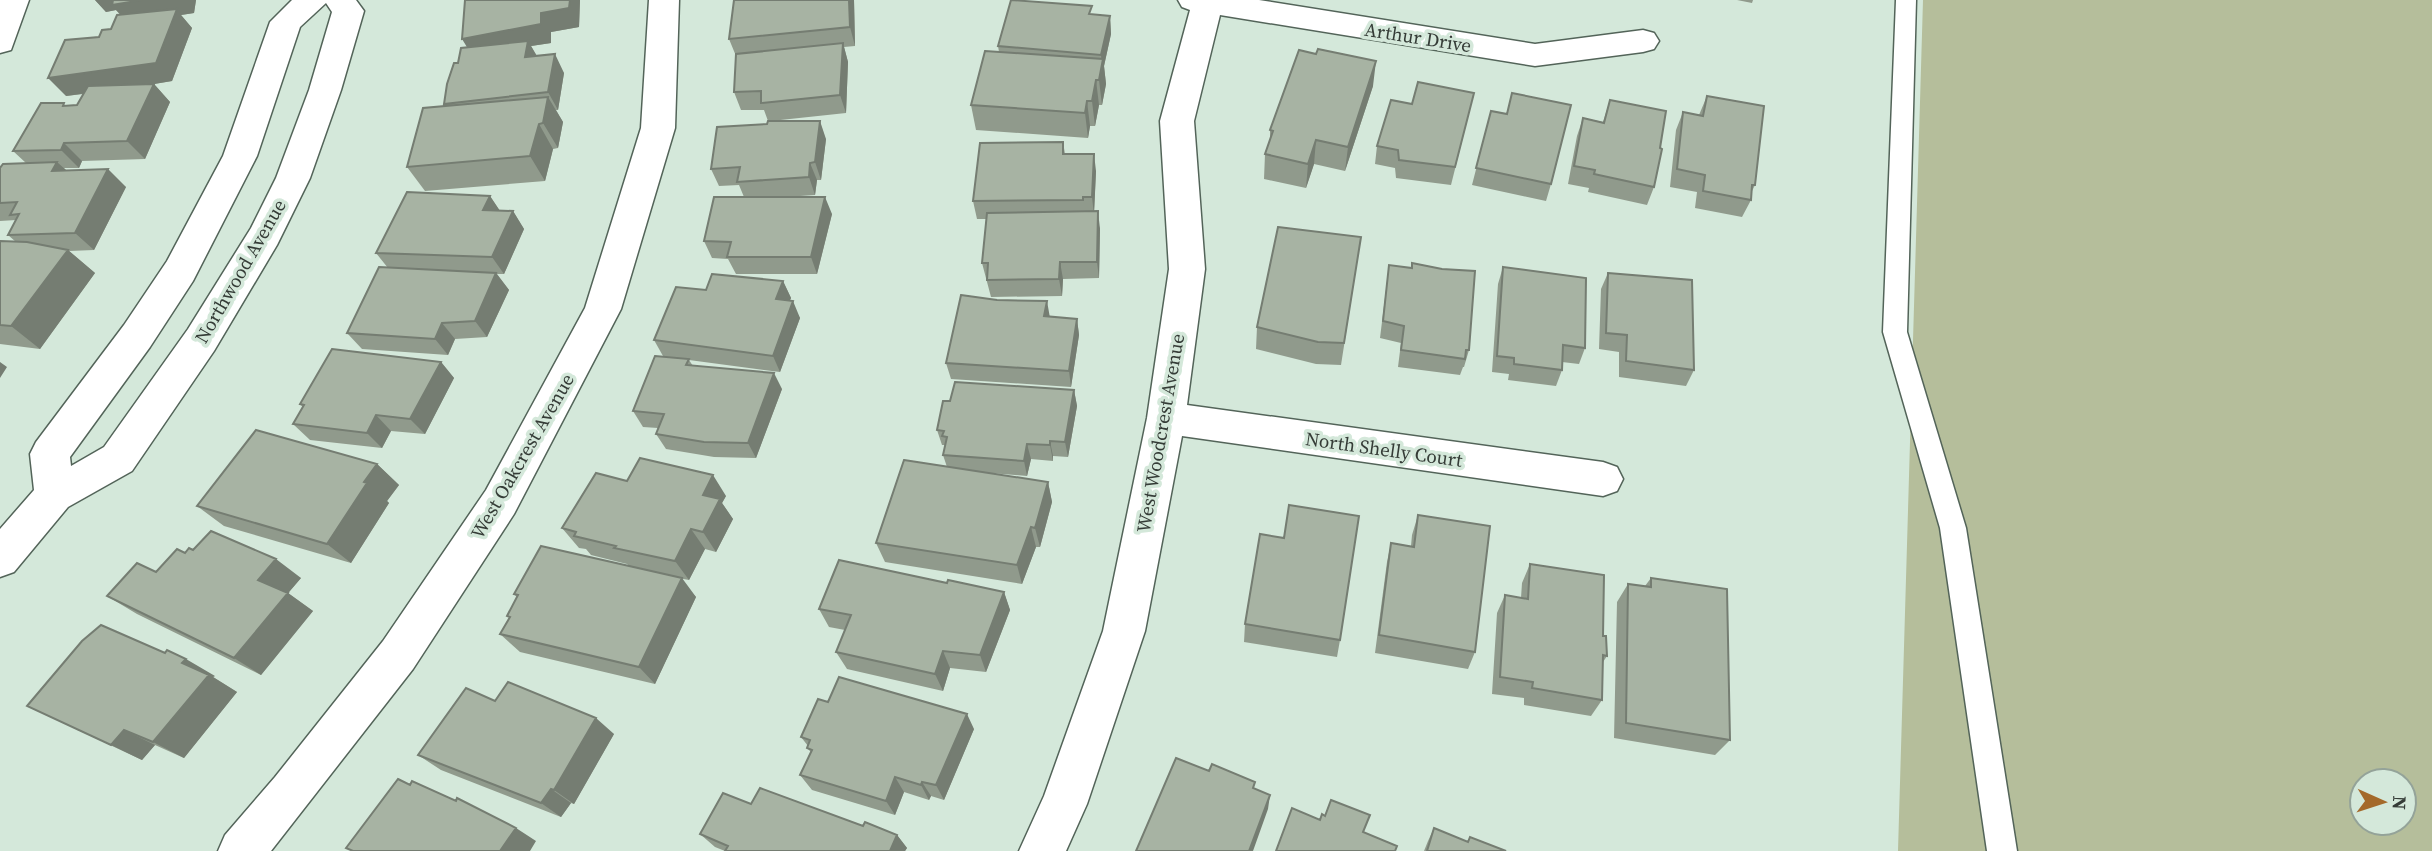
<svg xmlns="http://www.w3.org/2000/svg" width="2432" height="851" viewBox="0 0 2432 851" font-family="'Source Serif 4',serif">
	<rect width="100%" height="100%" fill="#d4e8da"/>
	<path fill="#b5be9b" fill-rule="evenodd" d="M1923,0h509v851h-534zM2362,781h42v42h-42z"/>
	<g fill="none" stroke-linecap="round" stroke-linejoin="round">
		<g stroke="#536459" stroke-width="3">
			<path id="service" d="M1896,0h20l-9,332 59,196 51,323h-30l-47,-323 -57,-196z"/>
		</g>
		<g stroke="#536459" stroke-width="3">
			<path id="minor" d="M0,0h29l-18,50 -11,3z
				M649,0h30l-4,128 -54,181 -107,205 -101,155 -142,182h-53l7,-16 50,-58 108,-136 103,-151 99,-182 56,-180z
				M1178,0h81l276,44 108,-14 11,3 5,8 -5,8 -11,3 -108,14 -315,-51 -26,106 11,148 -18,136 416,57 14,5 6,12 -6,12 -14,5 -421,-60 -37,195 -58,173 -21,47h-47l25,-55 59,-165 44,-213 22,-149 -9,-148 30,-111 -8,-3z"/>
		</g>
		<g stroke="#536459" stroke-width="3">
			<path id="tertiary" d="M292,0h64l8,11 -23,79 -31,88 -33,67 -63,106 -82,120 -64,36 -54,65 -14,5v-48l34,-39 -4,-36 6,-12 88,-117 43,-64 56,-105 47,-134zM326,3l6,9 -23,78 -33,88 -25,50 -63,101 -84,118 -33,19 -1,-9 80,-110 43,-66 64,-125 43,-129z"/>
		</g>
		<use href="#service" fill="#fff" fill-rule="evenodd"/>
		<use href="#minor" fill="#fff" fill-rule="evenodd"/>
		<use href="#tertiary" fill="#fff" fill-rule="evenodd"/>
	</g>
	<path fill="#909a8c" d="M95,0h101l-2,13 -13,2 11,13 -20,53 -18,3 16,18 -25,57 -63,2 -3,7h-15l3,3 59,16 -32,63 -25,1 26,22 -55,76 -40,-5v-103l16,1 -8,-7 8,-15 -16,1v-53l26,-5 -13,-12 54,-45 10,-1 6,-11 -17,2 33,-59 12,-8 9,-15 -4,-4 -10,2z
		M465,0h115l-1,27 -28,5v11l-20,3 6,10 27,17 -6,37h-2l7,12 -5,26 -5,1 -8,32 -120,10 -18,-24 39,-61 -2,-2 14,-41 9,-16z
		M854,0l1,46 -11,1 4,15 -2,51 -75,8 55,18 -5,41h-4l-2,15 -30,2 47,17 -15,60h-81l-8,-15 -16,-1 -8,-17 40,-44 -5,-12 -20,1 -8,-17 56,-45 1,-3 -4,-11h-23l-7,-18 2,-36 -7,-17z
		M1737,0h16l-1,3z
		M1093,15l17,1 1,18 -7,32 2,18 -4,21h-3l-4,21h-5l-2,12 -112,-8 -5,-25 28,-53 -1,-6z
		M1316,54l57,32 -28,85 -31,-7 -8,24 -42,-9 1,-25 5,-12v-12z
		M1474,93l-23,92 -55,-7 -1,-10 -20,-4 2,-18 35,-42z
		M1707,96l48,89 -4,8v7l-9,17 -47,-9 2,-16 -27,-5 6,-57 7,-18 16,3z
		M1610,100l44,87 -7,18 -59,-13 1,-4 -21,-4 9,-48 6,-18 20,4z
		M1491,111l15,3 45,70 -5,17 -74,-16z
		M1063,142l2,12 31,17 -2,40 6,18 -1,49 -36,1 -1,17 -71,1 -9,-34 4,-44h-9l-4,-18z
		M490,196l10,15h13l11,18 -20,45h-7l12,16 -22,47 -32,2 -7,16 -86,-6 -15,-16 41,-65 -12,-15z
		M1361,237l-20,128 -25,-1 -60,-15 1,-22z
		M1389,265l80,85 -5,17h-1l-3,8 -62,-8 3,-24 -21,-5z
		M1503,267l82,81 -6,16 -17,-2v8l-6,16 -48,-6 1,-6 -17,-2 6,-88z
		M1608,273l86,97 -8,16 -67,-9v-25l-20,-3 2,-60z
		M783,281l8,17 -2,3 11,17 -20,54 -91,-12 4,6 89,23 -26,69 -42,-1 -48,-8 -10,-15 2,-6 -15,-1 -10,-16 30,-55 -9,-16 52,-50z
		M1050,317l27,2 2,16 -8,52 -120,-8 -5,-16z
		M441,362l13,16 -29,56 -34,-3 -9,17 -72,-8 -17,-16 10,-17 -3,-3z
		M1074,390l3,16 -9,51 -15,-1v5l-22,-2 -4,17 -37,-3 58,9 4,20 -12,45h-4l-14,37 -137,-22 -9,-19 71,-76 -4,-12 2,-10h-3l-5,-15 13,-29z
		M377,464l22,21 -12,16 2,2 -38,60 -127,-37 -27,-20z
		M627,481l99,15 -4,7 11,16 -17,33 -11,-3 -16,31 -11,-2 18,19 -41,87 -135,-32 -20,-18 9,-16 -2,-2 10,-19 -3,-3 115,-28 -2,-2 -36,-9 -5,-6 -7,-1 -17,-20z
		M1418,515l57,137 -7,17 -93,-16 12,-91 4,-19 20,3 1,-11z
		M193,550l108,28 -13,15 25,18 -52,64 -124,-61 -30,-18 49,-24 29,-19z
		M1530,564l73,72 4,20 -4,6 -1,38 -11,16 -67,-11v-7l-32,-4 5,-81 8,-18 16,3 1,-15z
		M1651,578l79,162 -15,15 -101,-17 3,-136 11,-18 17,2z
		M947,583l57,9 6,18 -24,62 -36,-4 -7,23 -96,-22 -11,-17 9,-22 -16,-3 -10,-18z
		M1245,624l95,16 -3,17 -93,-15z
		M215,676l-2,1 24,15 -53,66 -29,-13 -13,15 -115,-54z
		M495,701l119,33 -40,70 -3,-1 -10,14 -120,-47 -23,-15z
		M828,702l146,27 -30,71 -13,-4 -2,4 -25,-8 -9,23 -83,-25 -12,-15 11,-23 -4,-4 1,-2 -7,-9z
		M751,804l112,22 34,9 10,13 -2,3h-180l-10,-4 -15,-13z
		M1434,828l33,14 39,9h-82l4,-10z"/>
	<path fill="#757d72" d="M95,0h101l-2,13 -13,2 11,13 -20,53 -18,3 16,18 -25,57 -18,-18 27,-57 -88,12 -18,-18 80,-55 -12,-13 -10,2z
		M570,0h10l-1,27 -28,5v11l-20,3 8,14 -66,-3 -11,-18 79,-26z
		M849,0h5l1,46 -5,-19z
		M1110,16l1,18 -7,32 2,18 -4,21 -3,-25 3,-12 -1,-13z
		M843,43l5,19 -2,51 -6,-18z
		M555,54l9,19 -6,37 -10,-18z
		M1376,61l-3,25 -28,85 3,-24z
		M1096,80l3,25 -4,21 -3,-25z
		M548,97l15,25 -5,26 -15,-25z
		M1087,101l3,25 -2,12 -3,-25z
		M820,121l6,18 -5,41 -6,-18z
		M539,124l14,25 -8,32 -15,-25z
		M1316,140l-2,24 -8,24 2,-24z
		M64,143l18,18 -3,7 -18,-18z
		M1094,154l2,17 -2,44 -2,-18z
		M57,162l19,17 -24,-8z
		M810,163l7,17 -2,15 -6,-18z
		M108,169l18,18 -32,63 -19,-17z
		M490,196l12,18 -19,-4z
		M825,197l7,17 -15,60 -6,-17z
		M513,211l11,18 -20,45 -12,-17z
		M1098,211l2,18 -1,49 -2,-16z
		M68,250l27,23 -55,76 -29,-23z
		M1060,262l3,17 -1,17 -3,-17z
		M496,273l13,17 -22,47 -12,-16z
		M783,281l8,17 -7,18 -8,-17z
		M793,301l7,17 -20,54 -7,-16z
		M1047,301l3,17 -6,-2z
		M1077,319l2,16 -8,52 -2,-16z
		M442,323l13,16 -7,16 -13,-16z
		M0,362l7,5 -7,11z
		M441,362l13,16 -29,56 -15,-15z
		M774,373l8,16 -26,69 -8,-15z
		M1074,390l3,16 -9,51 -3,-15z
		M376,415l15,16 -9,17 -15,-15z
		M1050,441l3,15v5l-3,-16z
		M1027,444l4,15 -4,17 -3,-15z
		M377,464l22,21 -12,16 2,2 -38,60 -24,-19 37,-62z
		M713,475l13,21 -4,7 11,16 -17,33 -13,-20v-37z
		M1048,482l4,20 -12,45 -5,-19z
		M1031,527l5,20 -14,37 -5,-19z
		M691,529l14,20 -16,31 -14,-19z
		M276,559l25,19 -17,20 -26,-18z
		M682,578l14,19 -41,87 -16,-17z
		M1004,592l6,18 -24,62 -6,-17z
		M288,593l25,18 -52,64 -27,-17z
		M943,651l7,17 -7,23 -8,-17z
		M186,659l29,17 -2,1 24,15 -53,66 -31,-16 29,-79z
		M967,714l7,15 -30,71 -8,-15z
		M596,718l18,16 -40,70 -20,-14z
		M124,730l31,15 -13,15 -31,-15z
		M895,777l9,15 -9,23 -9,-14z
		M922,782l9,14 -2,4 -8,-15z
		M551,789l20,14 -10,14 -20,-14z
		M1270,795l-2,14 -15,42h-4z
		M516,828l20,13 -6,10h-30z
		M897,835l10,13 -2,3h-15z"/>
	<path fill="#a7b3a3" stroke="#757d72" stroke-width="2" d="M113,0h29l-30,5z
		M465,0h105l-1,8 -28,5v11l-79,15z
		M734,0h115l1,27 -121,12z
		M1011,0l81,6 -3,8 21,2 -9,39 -103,-9z
		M177,9l-21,54 -108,15 17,-38 34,-3 3,-7 9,-1 6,-14z
		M528,41l-3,16 30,-3 -7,38 -104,12 3,-20 7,-21h4l3,-15z
		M843,43l-3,52 -79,8v-12l-27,1 2,-38z
		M1318,49l58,12 -28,86 -32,-7 -8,24 -43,-10 8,-23 -3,-1 29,-80 17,4z
		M985,51l118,8 -4,21h-3l-4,21h-5l-2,12 -114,-8z
		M1418,82l56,11 -19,74 -56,-7 -1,-10 -21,-4 14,-46 21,4z
		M154,84l-27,57 -63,2 -3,7 -48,1 28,-48h23l-1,3 14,-1 11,-19z
		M1512,93l59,12 -20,79 -75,-16 15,-57 16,3z
		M1707,96l57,10 -9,79h-3l-1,15 -48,-9 2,-16 -28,-6 6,-57 20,4z
		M548,97l-5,26 -4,1 -9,32 -123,11 16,-59z
		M1610,100l56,11 -6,37 2,1 -8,38 -60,-13 1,-4 -21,-4 9,-48 21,5z
		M768,121h52l-5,41 -5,1 -1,14 -72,5 3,-15 -29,2 6,-42 50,-3z
		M1063,142v12h31l-2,43h-9v3l-110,1 7,-58z
		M57,162l-5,9 56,-2 -33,64 -67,2 11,-21 -9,1 7,-13 -17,1v-35l3,-4z
		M407,192l83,4 -7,14 30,1 -21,46 -116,-4z
		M714,197h111l-14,60h-84l4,-15 -27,-1z
		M1098,211l-1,51h-37l-1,17 -72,1 1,-17h-6l5,-50z
		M1278,227l83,10 -17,106 -26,-1 -61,-15z
		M0,241l27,1 41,8 -57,76 -11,-1z
		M1412,263l30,6 33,2 -6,79h-3l-1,9 -64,-9 3,-24 -21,-5 6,-56 23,3z
		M379,267l117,6 -21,48 -33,2 -7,16 -88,-6z
		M1503,267l83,11 -1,70 -22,-3 -1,25 -48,-6v-6l-17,-2z
		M1608,273l84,7 2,90 -68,-9 1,-26 -21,-2z
		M712,274l71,7 -7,18 17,2 -20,55 -119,-16 22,-53 30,3z
		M961,295l36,5 50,1 -3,15 33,3 -8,52 -123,-8z
		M332,349l109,13 -31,57 -34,-4 -9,18 -74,-9 11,-19 -4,-1z
		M655,356l34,3 -3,6 88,8 -26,70 -44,-1 -48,-8 8,-20 -31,-3z
		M955,382l119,8 -9,52 -15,-1v4l-23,-1 -3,17 -81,-6 4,-18 -5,-1 2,-5 -7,-1 6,-29h7z
		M256,430l121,34 -13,18 3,1 -40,61 -130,-38z
		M640,458l73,17 -10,20 17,4 -17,33 -12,-3 -16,32 -61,-13 2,-2 -42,-10 2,-4 -14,-4 34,-55 31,8z
		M904,460l144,22 -13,46 -4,-1 -14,38 -141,-22z
		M1289,505l70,11 -19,124 -95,-16 15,-90 24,4z
		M1418,515l72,11 -15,126 -96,-17 12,-92 23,4z
		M211,531l65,28 -18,21 30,13 -54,65 -127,-62 30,-33 19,9 21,-23 8,4 4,-5 4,2z
		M541,546l141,32 -43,89 -139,-33 10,-17 -3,-1 11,-21 -4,-1z
		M839,560l108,23 1,-3 56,12 -24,63 -37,-4 -8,23 -99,-22 15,-37 -32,-6z
		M1530,564l74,11 -1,61h3l1,20 -4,-1 -1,45 -70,-12 1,-6 -33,-5 5,-82 23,4z
		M1651,578l76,11 3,151 -104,-17 2,-139 23,3z
		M101,625l64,28 2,-3 19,9 -4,4 27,12 -56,67 -29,-12 -13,15 -84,-39 55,-65z
		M839,677l128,37 -31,71 -14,-3 -1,3 -26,-8 -9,24 -86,-26 12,-25 -5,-2 3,-8 -9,-3 17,-38 10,3z
		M508,682l88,36 -42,72 -3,-1 -10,14 -123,-48 48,-67 29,13z
		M1176,758l33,13 3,-7 43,18 -2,6 17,7 -21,56h-113z
		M398,779l12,6 2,-4 44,20 1,-3 59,30 -16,23h-147l-7,-3z
		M760,788l103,38 2,-4 32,13 -7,16h-165l3,-5 -28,-12 23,-41 28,11z
		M1331,800l39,15 -7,17 34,14 -2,5h-119l16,-43 28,12 2,-6 3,2z
		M1434,828l34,14 2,-5 36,14h-79z"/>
	<g text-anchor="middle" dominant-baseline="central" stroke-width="7" stroke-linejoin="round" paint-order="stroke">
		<g font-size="19" fill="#353c37" stroke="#d4e8da">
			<text transform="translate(1418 37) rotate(9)">Arthur Drive</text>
			<text transform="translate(240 271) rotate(-60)">Northwood Avenue</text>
			<text transform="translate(1160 433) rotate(-80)">West Woodcrest Avenue</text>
			<text transform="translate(1384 449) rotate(8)">North Shelly Court</text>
			<text transform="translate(522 456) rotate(-60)">West Oakcrest Avenue</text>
		</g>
	</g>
	<g transform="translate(2383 802) rotate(93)"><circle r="33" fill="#d4e8da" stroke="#94a399" stroke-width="2"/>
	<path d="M0-5L12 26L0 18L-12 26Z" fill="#a4692a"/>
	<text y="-10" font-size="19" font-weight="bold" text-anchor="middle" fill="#353c37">N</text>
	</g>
</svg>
